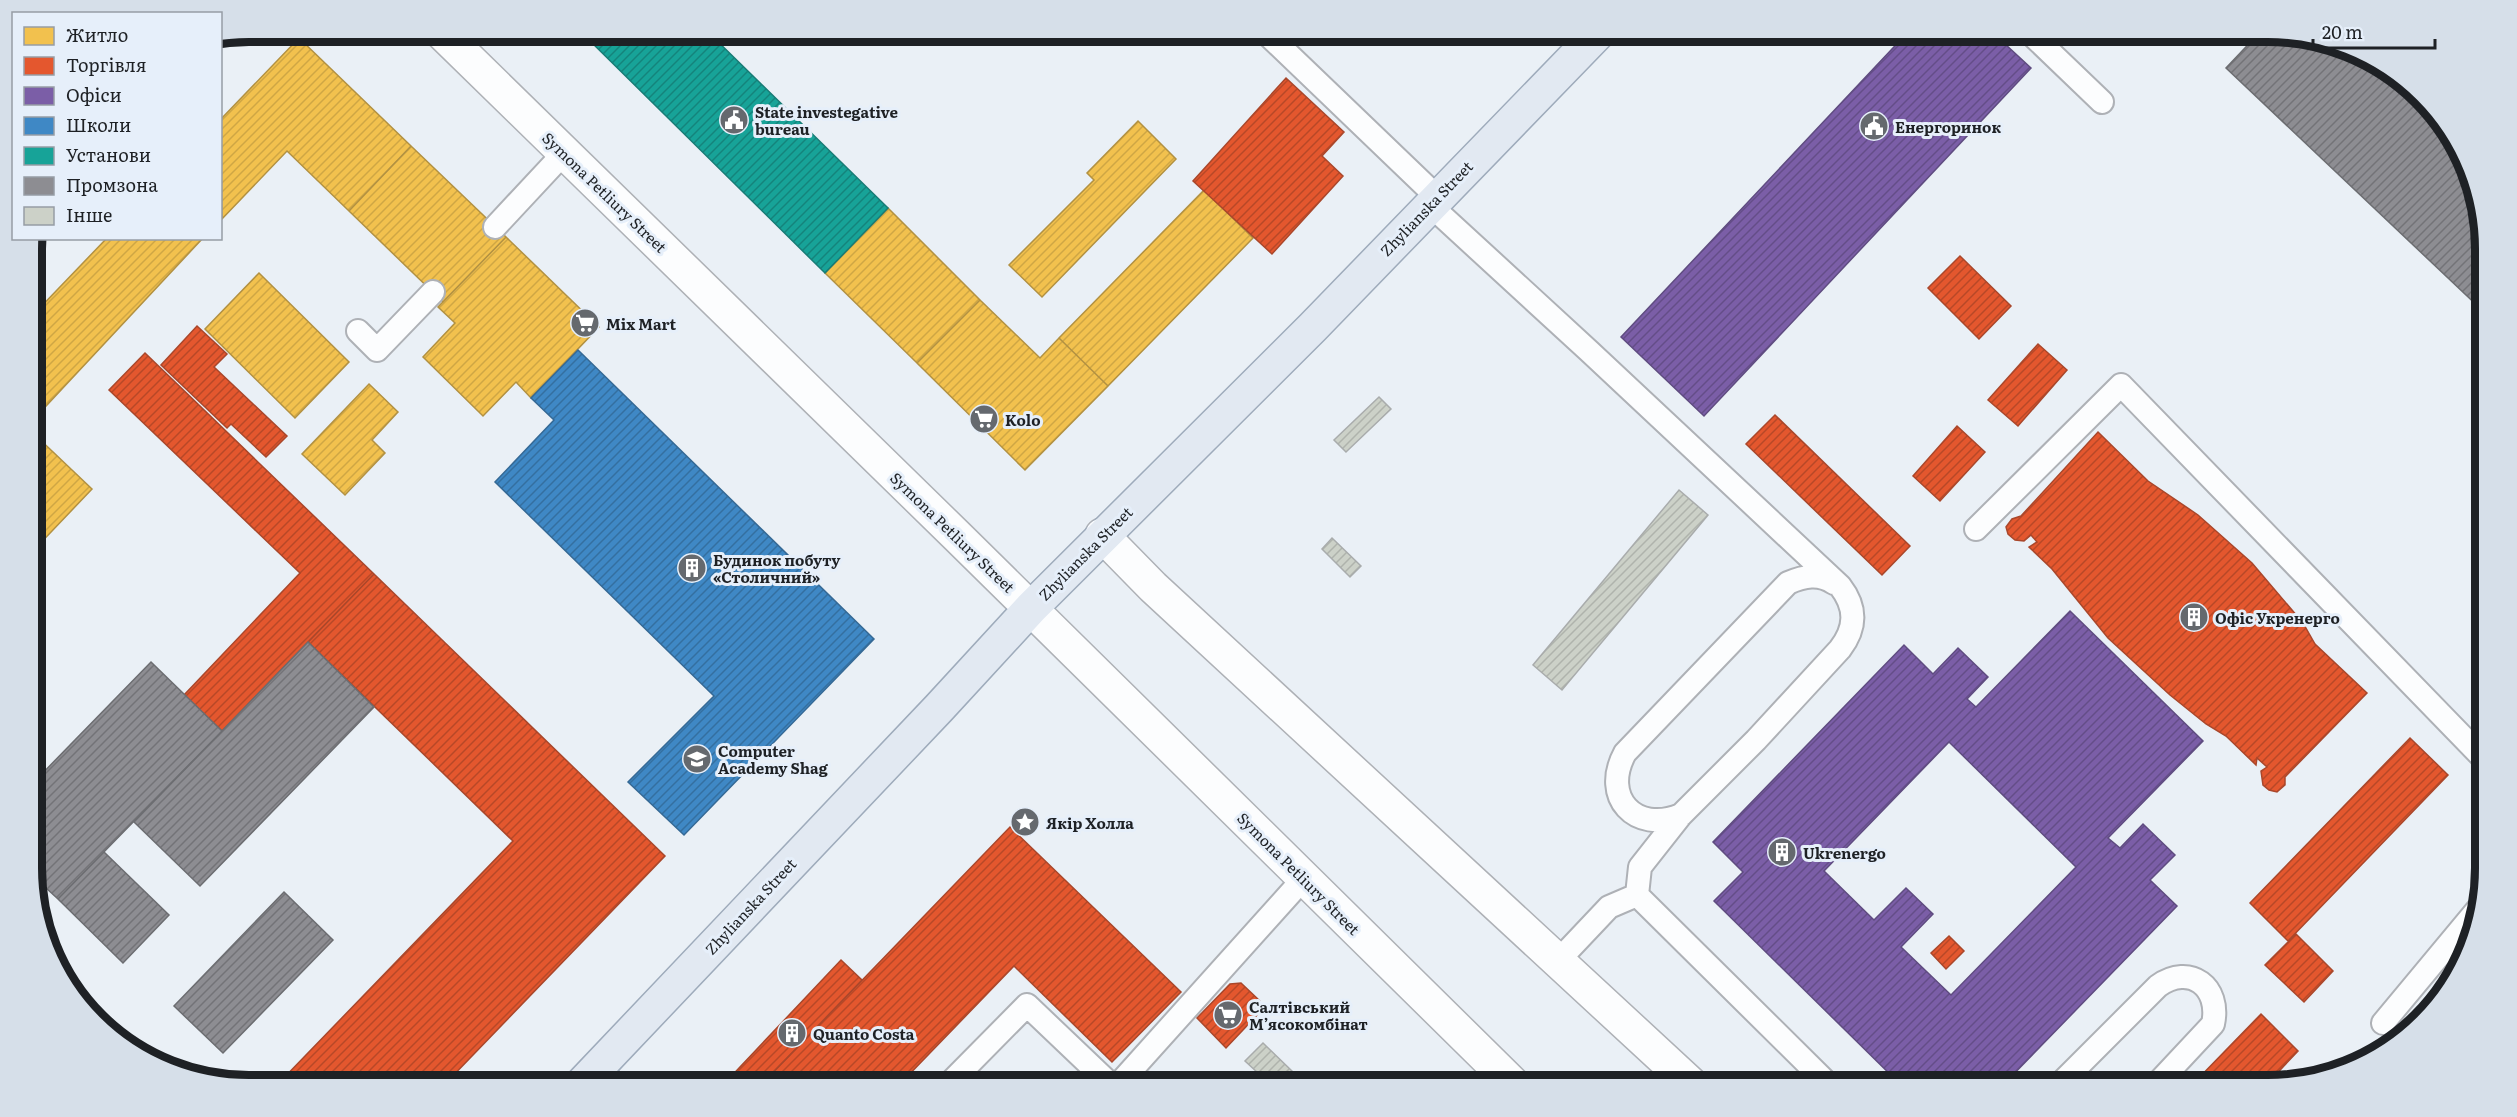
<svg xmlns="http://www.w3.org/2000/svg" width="2517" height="1117" viewBox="0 0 2517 1117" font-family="Literata,serif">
	<defs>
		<pattern id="homes-hatch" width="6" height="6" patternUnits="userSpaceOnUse" patternTransform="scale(1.5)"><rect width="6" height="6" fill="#f2c14e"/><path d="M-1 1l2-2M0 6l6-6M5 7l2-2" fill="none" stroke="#cfa644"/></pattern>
		<pattern id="shops-hatch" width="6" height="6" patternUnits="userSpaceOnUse" patternTransform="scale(1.5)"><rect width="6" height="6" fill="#e4572e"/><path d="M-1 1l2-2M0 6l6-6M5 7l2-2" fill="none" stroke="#b84827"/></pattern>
		<pattern id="offices-hatch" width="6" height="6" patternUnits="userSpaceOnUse" patternTransform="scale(1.5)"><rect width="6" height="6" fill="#7b5ea7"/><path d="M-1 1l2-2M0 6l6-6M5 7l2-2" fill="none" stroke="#644d88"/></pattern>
		<pattern id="schools-hatch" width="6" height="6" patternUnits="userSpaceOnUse" patternTransform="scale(1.5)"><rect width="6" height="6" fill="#3f88c5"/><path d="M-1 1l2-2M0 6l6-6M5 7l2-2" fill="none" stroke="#346fa0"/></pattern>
		<pattern id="public-hatch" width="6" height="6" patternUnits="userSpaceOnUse" patternTransform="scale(1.5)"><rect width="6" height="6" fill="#17a398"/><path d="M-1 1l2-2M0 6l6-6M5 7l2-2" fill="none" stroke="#14847c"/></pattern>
		<pattern id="industry-hatch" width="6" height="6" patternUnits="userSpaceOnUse" patternTransform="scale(1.5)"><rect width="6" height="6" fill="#8d8d92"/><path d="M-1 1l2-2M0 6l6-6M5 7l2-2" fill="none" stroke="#737377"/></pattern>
		<pattern id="building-hatch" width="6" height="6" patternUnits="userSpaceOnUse" patternTransform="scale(1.5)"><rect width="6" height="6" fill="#ccd1c8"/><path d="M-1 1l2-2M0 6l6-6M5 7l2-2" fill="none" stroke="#afb3ac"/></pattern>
	</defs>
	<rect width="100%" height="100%" fill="#eaf0f6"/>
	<path fill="url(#homes-hatch)" stroke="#b29142" stroke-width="1.5" d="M741,32h14l-7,7z
		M299,38l112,108 -62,65 -62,-60 -65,68 -2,-99z
		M1138,121l38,38 -134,138 -33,-32 85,-85 -7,-7z
		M411,146l95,91 -63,65 -94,-91z
		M1204,190l49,48 -145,148 -49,-48z
		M888,208l92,92 -63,63 -92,-90z
		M506,237l93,90 -68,71 -15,-16 -33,34 -60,-59 32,-34 -17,-16z
		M107,238h96l-171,183v-105z
		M259,273l90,89 -54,56 -90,-89z
		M980,300l60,58 19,-20 49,48 -83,84 -108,-107z
		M369,384l29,28 -26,28 13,13 -40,42 -43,-41z
		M32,432l60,57 -59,62z"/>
	<path fill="url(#shops-hatch)" stroke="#a9472b" stroke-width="1.5" d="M2061,32h18l-9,8z
		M1286,78l58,54 -22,24 21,20 -71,78 -79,-73z
		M1960,256l51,50 -32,33 -51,-51z
		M197,326l30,28 -13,13 73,69 -21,21 -35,-33 -4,4 -66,-63z
		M2038,344l29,26 -49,56 -30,-26z
		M145,353l229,221 -152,157 -38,-36 116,-122 -191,-183z
		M1775,415l135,131 -28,29 -136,-131z
		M1957,426l28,26 -45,49 -27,-25z
		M2098,432l50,49 50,34 54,48 51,60 12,21 52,49 -82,84v8l-8,7 -8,-2 -6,-5 -2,-14 6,-4 -10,-9 -1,7 -30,-29 -20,-12 -36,-29 -62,-57 -56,-69 -23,-22 8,-5 -6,-7 -7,6 -9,-1 -7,-6 -2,-7 6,-8 9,-3z
		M374,574l291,282 -221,229h-167l236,-244 -205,-199z
		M2410,738l38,37 -160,166 -38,-38z
		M1010,827l171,165 -69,70 -98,-96 -115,119h-138z
		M2296,934l37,37 -29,31 -39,-37z
		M1949,936l15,15 -18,18 -15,-16z
		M841,960l21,20 -101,105h-38z
		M1241,983l19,18v11l-34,36 -29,-30 33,-34z
		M2261,1014l37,37 -32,34h-74z"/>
	<path fill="url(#offices-hatch)" stroke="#5f4c80" stroke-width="1.5" fill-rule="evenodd" d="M1908,32h84l39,36 -327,348 -83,-79z
		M2070,611l133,130 -95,97 12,10 23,-24 32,31 -25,25 27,26 -174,179h-40l-7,-6 -6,6h-49l-187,-184 29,-29 -30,-30 191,-197 29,29 25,-26 30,29 -21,22 9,8zM1949,742l127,125 -125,128 -50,-48 32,-33 -27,-26 -32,32 -50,-49z"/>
	<path fill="url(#schools-hatch)" stroke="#356995" stroke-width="1.5" d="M578,350l296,289 -190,196 -56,-53 86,-86 -219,-214 59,-62 -23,-22z"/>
	<path fill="url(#public-hatch)" stroke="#197c76" stroke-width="1.5" d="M581,32h127l180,176 -63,65z
		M1433,32h18l-9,9z"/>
	<path fill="url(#industry-hatch)" stroke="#6c6d71" stroke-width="1.5" d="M2260,32l92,16 89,69 43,104v91l-258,-244z
		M308,642l66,65 -174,179 -66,-64z
		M151,662l71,69 -164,168 -25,-23v-93z
		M104,852l65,63 -46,48 -65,-64z
		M284,892l49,48 -110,113 -49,-47z"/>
	<path fill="url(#building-hatch)" stroke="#a9acac" stroke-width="1.5" d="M1379,397l12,12 -45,43 -12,-12z
		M1679,490l29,25 -146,175 -29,-25z
		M1332,538l29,28 -11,11 -28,-28z
		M1263,1043l30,29 -12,13h-10l-26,-24z"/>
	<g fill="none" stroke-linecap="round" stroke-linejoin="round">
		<g stroke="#aeb1b6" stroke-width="26">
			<path id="lane" d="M1265,32l171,164
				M2029,32l73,70
				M1429,204l160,147 251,235c17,22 16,42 0,63l-84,91 -75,75 -41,52 -3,28
				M495,227l69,-74
				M358,331l19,19 56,-58
				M1976,529l145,-144 364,375
				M1681,815c-46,19 -80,-18 -56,-62l163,-170c16,-7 31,-10 46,0
				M1557,962l52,-55 28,-12 192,190
				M2383,1023l94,-113
				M598,1068l18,17
				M948,1085l79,-80 84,80
				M1118,1085l186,-207
				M2059,1085l99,-99c32,-23 63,1 55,38l-57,61"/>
		</g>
		<g stroke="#aeb1b6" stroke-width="36">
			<path id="street" d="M1102,535l51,52 539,498"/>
		</g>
		<g stroke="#aeb1b6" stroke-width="36">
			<path id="secondary" d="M441,32l517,505 556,548"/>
		</g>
		<g stroke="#9eabbb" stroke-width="36">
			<path id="primary" d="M581,1085l358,-377 92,-100 282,-281 286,-295"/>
		</g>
		<use href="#lane" stroke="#fcfdfe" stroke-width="22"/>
		<use href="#street" stroke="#fcfdfe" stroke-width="33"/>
		<use href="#secondary" stroke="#fcfdfe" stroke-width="33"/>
		<use href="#primary" stroke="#e2e9f2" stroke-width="33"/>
	</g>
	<defs>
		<g id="civic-disc" transform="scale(1.5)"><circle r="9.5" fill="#65696e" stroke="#e6effa"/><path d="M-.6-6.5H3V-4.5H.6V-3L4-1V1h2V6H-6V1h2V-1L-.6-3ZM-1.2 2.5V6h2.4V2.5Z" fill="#fff"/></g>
		<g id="supermarket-disc" transform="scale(1.5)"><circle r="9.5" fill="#65696e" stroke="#e6effa"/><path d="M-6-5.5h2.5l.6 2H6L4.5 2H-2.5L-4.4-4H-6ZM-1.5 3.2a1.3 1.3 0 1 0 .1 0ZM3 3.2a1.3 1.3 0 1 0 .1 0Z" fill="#fff"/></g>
		<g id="building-disc" transform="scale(1.5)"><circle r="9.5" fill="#65696e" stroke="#e6effa"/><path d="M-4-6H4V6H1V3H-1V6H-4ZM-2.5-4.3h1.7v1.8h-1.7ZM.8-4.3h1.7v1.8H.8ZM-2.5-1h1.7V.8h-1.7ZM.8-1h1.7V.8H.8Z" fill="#fff"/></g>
		<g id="school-disc" transform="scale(1.5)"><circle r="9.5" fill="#65696e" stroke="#e6effa"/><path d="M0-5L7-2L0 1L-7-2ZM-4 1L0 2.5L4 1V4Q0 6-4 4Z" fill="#fff"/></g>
		<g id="sight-disc" transform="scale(1.5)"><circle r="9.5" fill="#65696e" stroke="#e6effa"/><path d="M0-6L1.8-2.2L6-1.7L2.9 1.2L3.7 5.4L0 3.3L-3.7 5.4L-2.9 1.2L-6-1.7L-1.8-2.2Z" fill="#fff"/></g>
	</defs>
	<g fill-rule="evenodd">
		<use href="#civic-disc" x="734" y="120"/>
		<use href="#civic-disc" x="1874" y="126"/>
		<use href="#supermarket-disc" x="585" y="323"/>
		<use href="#supermarket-disc" x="984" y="419"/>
		<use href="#building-disc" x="692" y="568"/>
		<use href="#building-disc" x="2194" y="617"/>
		<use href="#school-disc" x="697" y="759"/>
		<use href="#sight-disc" x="1025" y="822"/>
		<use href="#building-disc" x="1782" y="852"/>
		<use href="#supermarket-disc" x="1228" y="1015"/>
		<use href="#building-disc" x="792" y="1033"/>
	</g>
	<g text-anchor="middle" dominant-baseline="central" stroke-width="6" stroke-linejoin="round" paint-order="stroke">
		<g font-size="15" font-weight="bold" fill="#1e2125" stroke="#e6effa" text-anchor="start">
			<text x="755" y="111">State investegative<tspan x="755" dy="17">bureau</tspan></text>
			<text x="1895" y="126">Енергоринок</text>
			<text x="606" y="323">Mix Mart</text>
			<text x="1005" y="419">Kolo</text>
			<text x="713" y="559">Будинок побуту<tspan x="713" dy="17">«Столичний»</tspan></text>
			<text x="2215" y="617">Офіс Укренерго</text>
			<text x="718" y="750">Computer<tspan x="718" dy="17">Academy Shag</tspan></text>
			<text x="1046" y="822">Якір Холла</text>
			<text x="1803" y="852">Ukrenergo</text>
			<text x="1249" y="1006">Салтівський<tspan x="1249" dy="17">Мʼясокомбінат</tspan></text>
			<text x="813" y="1033">Quanto Costa</text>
		</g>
		<g font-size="15" fill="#1e2125" stroke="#e6effa">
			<text transform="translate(605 192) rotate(44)">Symona Petliury Street</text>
			<text transform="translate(1426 208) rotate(-46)">Zhylianska Street</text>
			<text transform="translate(953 532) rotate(44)">Symona Petliury Street</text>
			<text transform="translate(1085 553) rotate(-45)">Zhylianska Street</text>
			<text transform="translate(1299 873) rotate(45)">Symona Petliury Street</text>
			<text transform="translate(750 906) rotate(-47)">Zhylianska Street</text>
		</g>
	</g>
	<path d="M0 0H2517V1117H0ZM249 42H2268A207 207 0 0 1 2475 249V868A207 207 0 0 1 2268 1075H249A207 207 0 0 1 42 868V249A207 207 0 0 1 249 42Z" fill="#d6dfe9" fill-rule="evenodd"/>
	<path fill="none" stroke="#1e2125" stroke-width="8" d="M249 42H2268A207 207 0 0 1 2475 249V868A207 207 0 0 1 2268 1075H249A207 207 0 0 1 42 868V249A207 207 0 0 1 249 42Z"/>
	<rect x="12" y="12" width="210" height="228" fill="#e6effa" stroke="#969da5" stroke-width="1.5"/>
	<rect x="24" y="27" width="30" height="18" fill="#f2c14e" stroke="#969da5" stroke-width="1.5"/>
	<text x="66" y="42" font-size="18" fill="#1e2125">Житло</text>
	<rect x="24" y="57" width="30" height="18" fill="#e4572e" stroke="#969da5" stroke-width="1.5"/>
	<text x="66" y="72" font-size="18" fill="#1e2125">Торгівля</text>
	<rect x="24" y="87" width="30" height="18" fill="#7b5ea7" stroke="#969da5" stroke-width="1.5"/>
	<text x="66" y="102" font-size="18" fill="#1e2125">Офіси</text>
	<rect x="24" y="117" width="30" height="18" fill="#3f88c5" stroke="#969da5" stroke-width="1.5"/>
	<text x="66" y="132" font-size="18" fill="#1e2125">Школи</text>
	<rect x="24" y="147" width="30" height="18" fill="#17a398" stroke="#969da5" stroke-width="1.5"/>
	<text x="66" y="162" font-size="18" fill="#1e2125">Установи</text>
	<rect x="24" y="177" width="30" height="18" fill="#8d8d92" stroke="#969da5" stroke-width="1.5"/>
	<text x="66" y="192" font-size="18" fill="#1e2125">Промзона</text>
	<rect x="24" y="207" width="30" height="18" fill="#ccd1c8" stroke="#969da5" stroke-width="1.5"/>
	<text x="66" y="222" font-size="18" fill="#1e2125">Інше</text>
	<path d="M2313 39v9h122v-9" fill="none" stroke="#1e2125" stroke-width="3"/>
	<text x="2322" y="39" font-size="18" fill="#1e2125" stroke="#e6effa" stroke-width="4.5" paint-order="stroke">20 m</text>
</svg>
